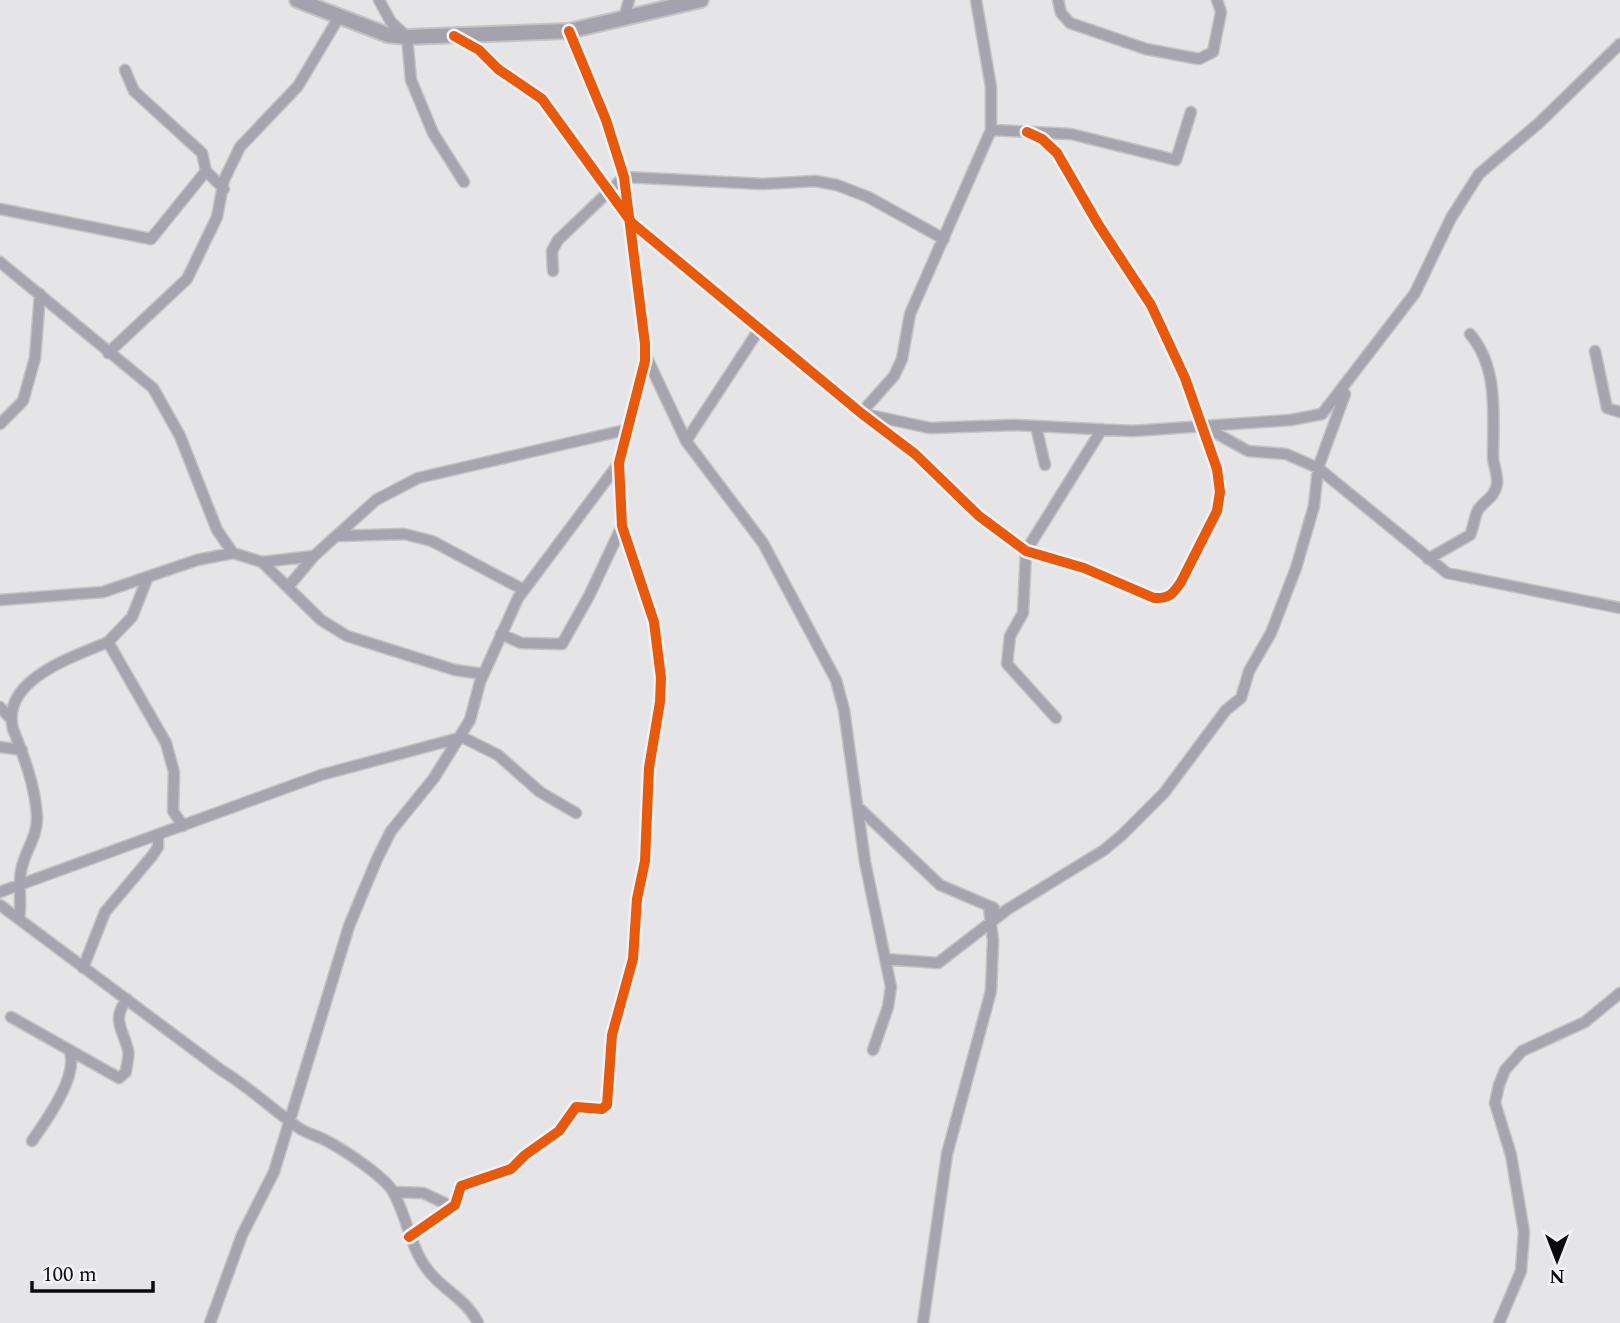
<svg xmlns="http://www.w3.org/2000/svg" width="1620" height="1323" viewBox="0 0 1620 1323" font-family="Spectral,serif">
	<rect width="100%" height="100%" fill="#e5e5e8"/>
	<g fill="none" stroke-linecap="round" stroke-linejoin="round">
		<g stroke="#c3c3c4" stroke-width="13">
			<path id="street" d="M379,0l12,22 16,15 4,43 22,53 31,49
				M1058,0l3,13 9,10 76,26 53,10 14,-7 8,-40 -4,-12
				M624,18l5,-18
				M454,36l25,14 19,19 44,30 90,124 229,190 54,41 64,62 47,35 58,17 70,30c15,1 19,-4 27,-16l36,-71 3,-19 -3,-23 -32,-91 -34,-73 -53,-81 -41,-71 -15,-14 -15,-7
				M125,70l9,21 68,62 4,18 18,18
				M991,130l80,4 105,26 15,-48
				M0,209l151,30 55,-68
				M0,262l153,126 27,48 37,94 16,23 29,9 59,58 26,16 108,34 28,4
				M553,271l-1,-20 6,-11 66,-63 139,7 52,-3 22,4 31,12 76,42
				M1595,351l12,57 13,4
				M108,353l79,-74 30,-62 7,-37 16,-33 58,-61 41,-69
				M646,356l40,85 77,102 73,137 8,30 21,152 26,125 -3,20 -15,43
				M1345,394l-27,74 129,105 173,35
				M861,413l33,-37 8,-17 8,-45 81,-184v-43l-15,-87
				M865,414l65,14 84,-3 119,6 158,-11 31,-6 93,-121 36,-75 28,-44 60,-51 81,-79
				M0,424l23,-23 12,-43 5,-64
				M1036,426l9,39
				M686,441l74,-113
				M337,536l67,-2 28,7 92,49
				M1428,559l42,-24c4,-8 4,-18 8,-25 7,-10 17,-13 19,-26 1,-8 -3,-18 -4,-26 0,-42 6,-90 -23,-124
				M262,562l52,-6 62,-56 42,-22 207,-48
				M147,579l-15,38 -24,25 58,101 8,29 -1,39 10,15
				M288,587l26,-31
				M0,600l103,-8 94,-32 36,-7
				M501,634l20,9 41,1 27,-48 33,-70
				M0,707l10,11
				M1056,718l-49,-54 3,-28 13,-23 3,-62 76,-122
				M460,736l38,19 42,37 36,21
				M0,747l22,3
				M857,806l83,79 54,23
				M0,892l321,-117 138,-37
				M0,905l221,165c28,17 51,39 78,58 7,5 16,7 24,11 17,8 59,36 69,51 15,25 17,55 35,79 15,21 39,29 51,54
				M19,919c3,-16 -1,-32 2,-48 3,-19 17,-34 16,-55 -2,-31 -13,-59 -24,-87 -13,-50 63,-73 95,-87
				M885,959l53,4 70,-54 96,-59 18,-15 42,-42 62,-83 15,-12 8,-27 22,-38 25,-65 18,-62 4,-38 -32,-14 -38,-3 -45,-25
				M83,968l22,-56 47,-56 6,-9v-12
				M11,1017l108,61 7,-6c0,-7 4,-15 2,-22 -5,-21 -17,-30 -1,-51
				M32,1141c14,-20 46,-64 38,-89
				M393,1192l30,1 30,14
				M409,1237l46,-32 6,-19 50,-17 14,-14 34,-24 17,-24 26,2 5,-4 5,-70 21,-76 4,-60 8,-38 4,-93 11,-66 1,-24 -7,-56 -32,-96 -3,-63 26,-102v-17l-21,-167 -18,-57 -37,-89
				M210,1323l32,-88 32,-63 75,-246 28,-67 14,-28 43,-53 36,-58 10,-38 38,-84 101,-135
				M923,1323l24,-169 44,-163 2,-51 -4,-32
				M1499,1323l22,-52 3,-39 -13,-77 -16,-52 4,-18 6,-15 17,-19 63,-29 35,-29"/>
		</g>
		<g stroke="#c3c3c4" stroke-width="18">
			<path id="secondary" d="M297,0l91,35 19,2 162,-6 132,-31"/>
		</g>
		<use href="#street" stroke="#a6a4ae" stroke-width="10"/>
		<use href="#secondary" stroke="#a4a3ad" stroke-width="14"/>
		<g stroke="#f1f1f6" stroke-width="15">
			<path id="cycleway" d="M454,36l25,14 19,19 44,30 90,124 229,190 54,41 64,62 47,35 58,17 70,30c15,1 19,-4 27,-16l36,-71 3,-19 -3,-23 -32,-91 -34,-73 -53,-81 -41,-71 -15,-14 -15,-7
				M409,1237l46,-32 6,-19 50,-17 14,-14 34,-24 17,-24 26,2 5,-4 5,-70 21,-76 4,-60 8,-38 4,-93 11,-66 1,-24 -7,-56 -32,-96 -3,-63 26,-102v-17l-21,-167 -18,-57 -37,-89"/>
		</g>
		<use href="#cycleway" stroke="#e8590c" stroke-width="10"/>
	</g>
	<g transform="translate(1557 1260) rotate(180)" stroke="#f1f1f6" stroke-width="5" paint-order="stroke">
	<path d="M0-5L12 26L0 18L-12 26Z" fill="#0b0b0d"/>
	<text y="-10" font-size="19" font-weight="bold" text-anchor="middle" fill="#0b0b0d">N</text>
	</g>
	<path d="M32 1281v10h121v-10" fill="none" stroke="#0b0b0d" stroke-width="3.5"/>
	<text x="42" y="1281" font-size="21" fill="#0b0b0d" stroke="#f1f1f6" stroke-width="5" paint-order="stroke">100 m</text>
</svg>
